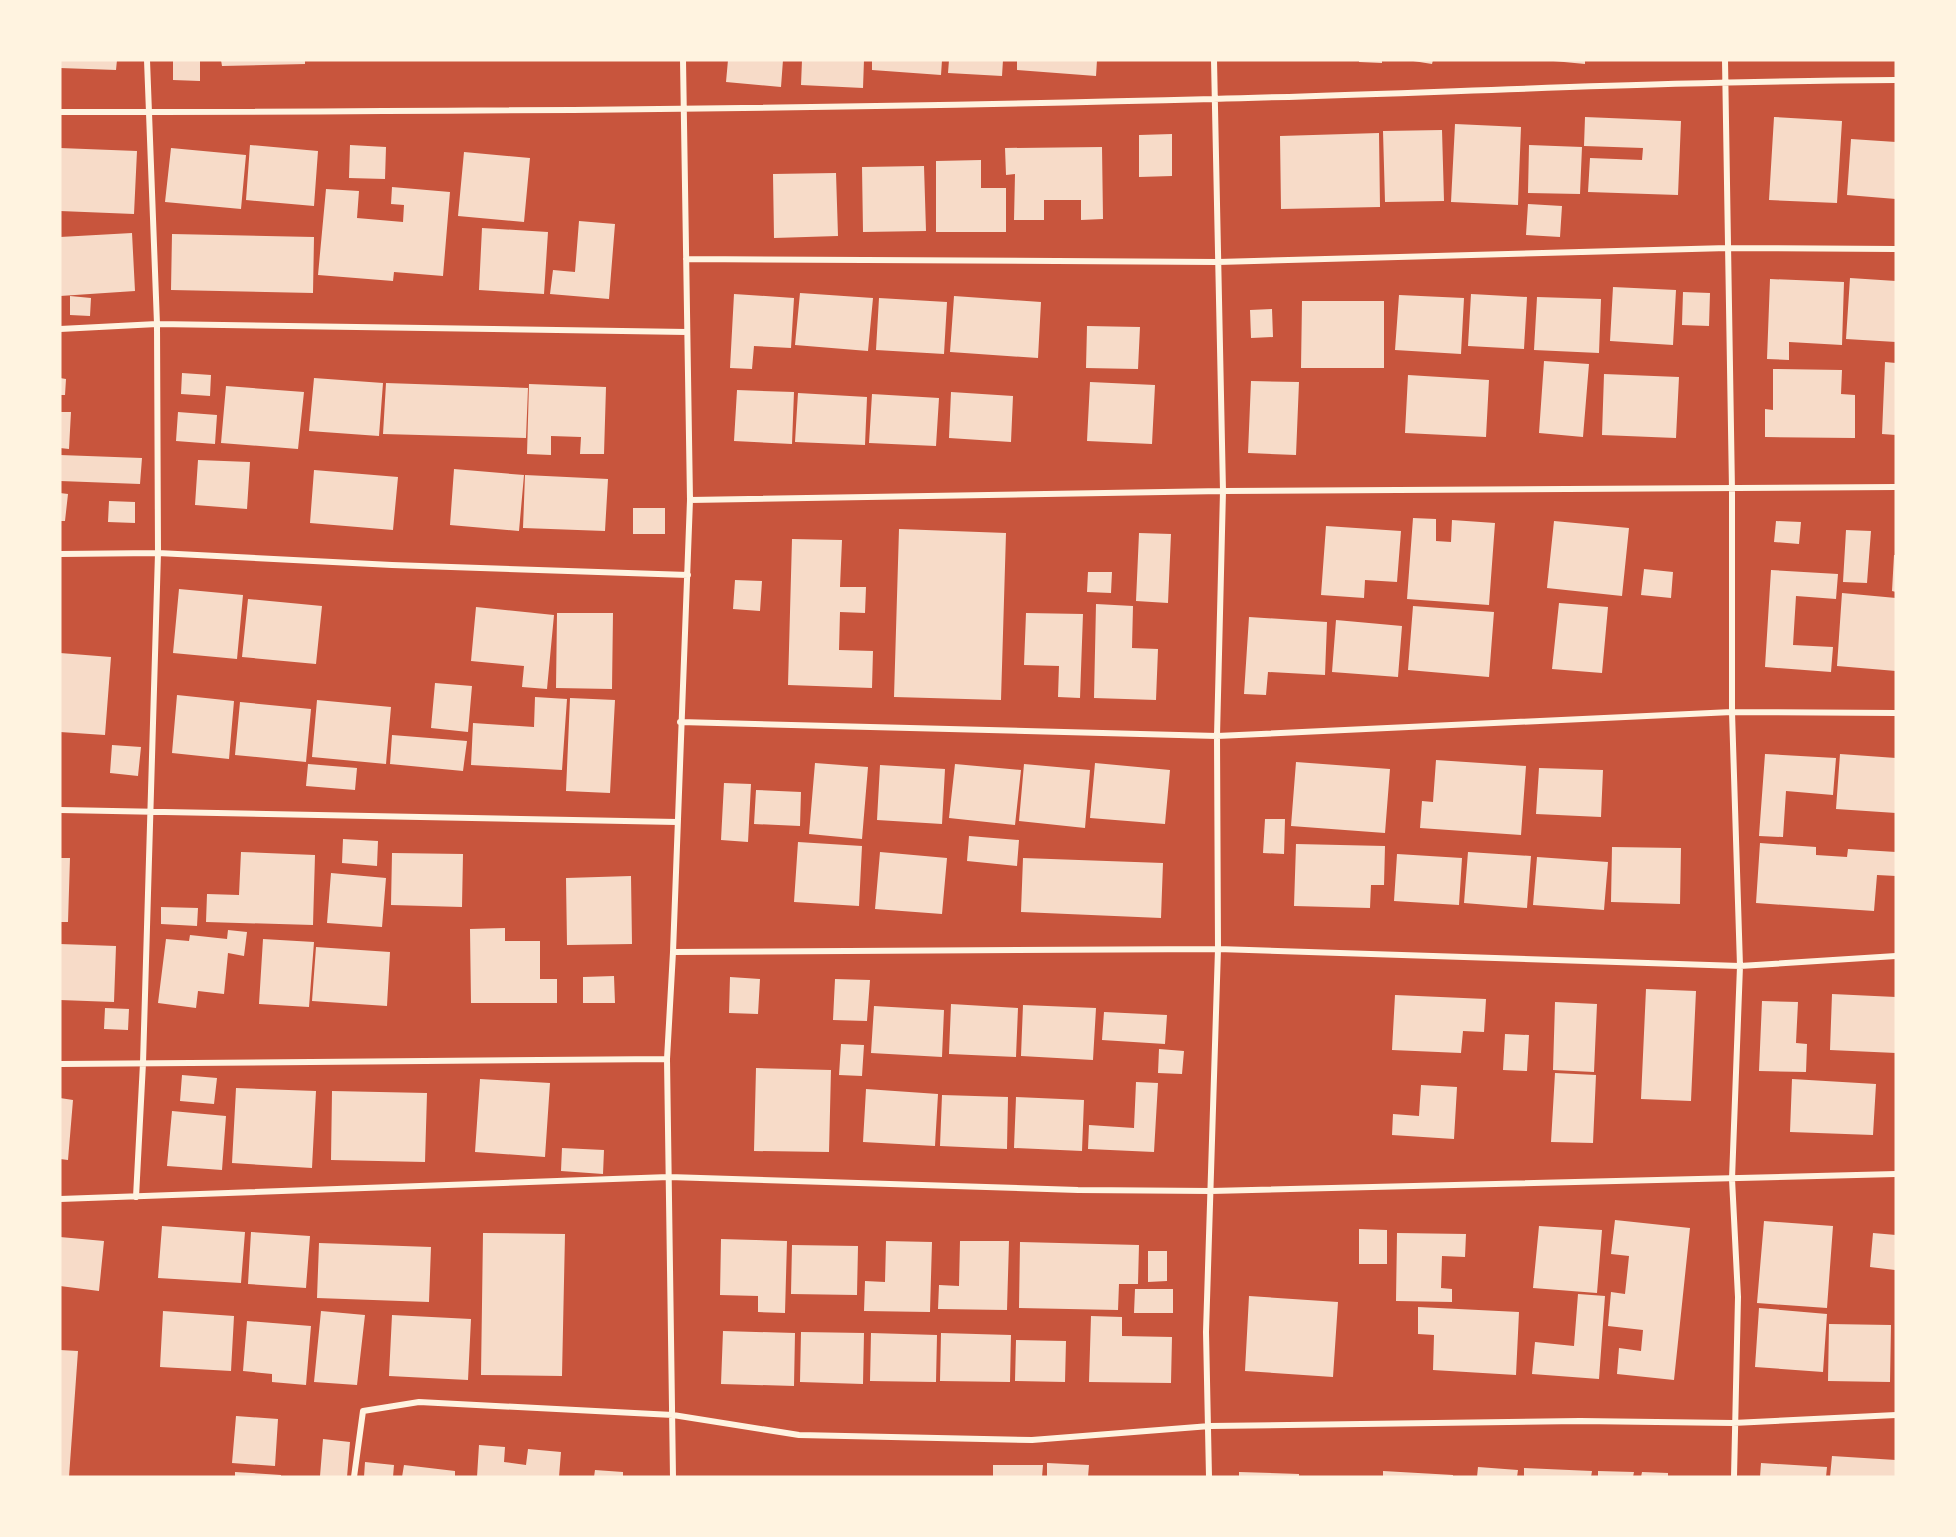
<svg xmlns="http://www.w3.org/2000/svg" width="1956" height="1537" viewBox="0 0 1956 1537" font-family="Merriweather,serif">
	<rect width="100%" height="100%" fill="#c8553d"/>
	<path fill="#f7dbc8" d="M60,60h57l-1,10 -56,-2z
		M173,60h27v21l-27,-1z
		M221,60h84v4l-83,2z
		M728,60h55l-2,27 -55,-5z
		M802,60h62l-1,28 -62,-3z
		M872,60h70l-1,15 -69,-5z
		M949,60h54l-1,16 -54,-3z
		M1017,60h80l-1,16 -79,-6z
		M1359,60h23v3l-23,-1z
		M1407,60h26l-1,4z
		M1543,60h42v4z
		M1585,117l96,4 -3,74 -90,-3 2,-34 52,2 1,-12 -59,-2z
		M1774,117l68,4 -5,82 -68,-3z
		M1455,124l66,3 -3,78 -67,-3z
		M1442,130l2,71 -59,1 -2,-71z
		M1379,133l1,74 -99,2 -1,-73z
		M1172,134v42l-33,1v-42z
		M1851,139l45,3v57l-49,-4z
		M250,145l68,6 -4,55 -68,-6z
		M350,145l36,2 -1,32 -36,-1z
		M1529,145l53,2 -2,47 -52,-1z
		M1102,147l1,72 -22,1v-20h-37v20h-30l1,-46 -9,1 -1,-27z
		M60,148l77,3 -3,63 -74,-3z
		M171,148l75,7 -5,54 -76,-7z
		M464,152l66,6 -6,64 -66,-6z
		M981,160v28h25v44h-70v-71z
		M924,166l2,65 -63,1 -1,-65z
		M836,173l2,63 -64,2 -1,-64z
		M392,187l58,5 -7,84 -49,-4 -1,9 -75,-6 8,-86 33,2 -2,27 46,4 1,-17 -13,-1z
		M1528,204l34,2 -2,31 -34,-2z
		M579,221l36,3 -6,75 -59,-5 3,-24 22,2z
		M482,228l66,4 -4,62 -65,-4z
		M132,233l3,58 -75,5v-59z
		M172,234l142,3 -1,56 -142,-3z
		M1850,278l46,3v61l-50,-3z
		M1770,279l74,3 -2,63 -53,-3v18l-22,-1z
		M1613,287l63,3 -3,55 -63,-4z
		M1683,292l27,1 -1,33 -27,-1z
		M800,293l73,5 -5,53 -73,-6z
		M734,294l60,4 -3,50 -37,-2 -2,23 -22,-1z
		M1471,294l56,3 -3,52 -56,-3z
		M1399,295l65,3 -3,56 -66,-4z
		M70,296l21,2 -1,18 -20,-1z
		M954,296l87,6 -3,56 -88,-6z
		M1537,297l64,2 -2,54 -65,-3z
		M879,298l68,4 -3,52 -68,-4z
		M1302,301h82v67h-83z
		M1272,309l1,28 -22,1 -1,-28z
		M1087,326l53,1 -2,42 -52,-1z
		M1544,361l45,3 -6,73 -44,-4z
		M1885,362l11,1v72l-14,-1z
		M1773,369l69,1 -1,24 14,1v43l-90,-1v-28l8,1z
		M182,373l29,2 -1,21 -29,-2z
		M1604,374l75,3 -3,61 -74,-3z
		M1408,375l81,5 -3,57 -81,-4z
		M60,378l6,1 -1,16h-5z
		M314,378l69,5 -4,53 -70,-5z
		M1251,381l48,1 -3,73 -48,-2z
		M1090,382l65,3 -3,59 -65,-3z
		M386,383l142,5 -2,50 -143,-4z
		M529,384l77,3 -2,67h-24l1,-17 -30,-1v19l-24,-1z
		M226,386l78,6 -6,57 -77,-6z
		M737,390l57,2 -2,52 -58,-3z
		M951,392l62,4 -2,46 -62,-4z
		M798,393l69,4 -2,48 -70,-3z
		M872,394l67,4 -3,48 -67,-3z
		M60,412h11l-2,37 -9,-1z
		M178,412l39,3 -2,29 -39,-3z
		M60,455l82,3 -2,26 -80,-3z
		M198,460l52,2 -3,47 -52,-4z
		M454,469l70,6 -5,56 -69,-6z
		M314,470l84,7 -5,53 -83,-7z
		M525,475l83,4 -3,52 -82,-3z
		M60,493l8,1 -3,27h-5z
		M109,501l26,1v21l-27,-1z
		M633,508h32v26h-32z
		M1413,518l23,1v22l15,1 1,-22 43,3 -6,82 -82,-6z
		M1554,521l75,7 -7,68 -75,-8z
		M1776,521l25,1 -2,22 -25,-2z
		M1326,526l75,5 -4,51 -32,-2 -1,18 -43,-3z
		M899,529l107,4 -5,167 -107,-3z
		M1846,530l25,1 -4,52 -24,-1z
		M1139,533l32,1 -3,69 -32,-2z
		M792,539l50,1 -2,47h26l-1,26 -25,-1 -1,38 34,1 -1,37 -84,-3z
		M1894,555h2v37l-4,-1z
		M1644,569l29,3 -2,26 -30,-3z
		M1771,570l67,4 -2,25 -40,-3 -3,49 40,2 -2,25 -66,-5z
		M1088,572h24l-1,21 -24,-1z
		M735,580l27,1 -2,30 -27,-2z
		M179,589l64,6 -6,64 -64,-6z
		M1842,593l54,5v73l-59,-5z
		M248,599l74,7 -6,58 -74,-7z
		M1559,603l49,4 -6,66 -50,-4z
		M1096,604l37,2 -1,42 26,1 -2,51 -62,-2z
		M1413,606l81,6 -5,65 -81,-7z
		M476,607l78,8 -7,74 -25,-2 2,-21 -53,-5z
		M557,613h56l-1,76 -56,-1z
		M1026,613l57,1 -3,84 -22,-1 1,-31 -35,-1z
		M1249,617l78,5 -2,53 -57,-3 -2,23 -22,-1z
		M1336,620l66,6 -4,51 -66,-5z
		M60,653l51,4 -6,78 -45,-3z
		M435,683l37,3 -4,46 -37,-4z
		M177,695l57,6 -5,58 -57,-6z
		M535,697l32,2 -5,71 -91,-5 2,-42 61,4z
		M570,698l45,2 -5,93 -44,-2z
		M317,700l74,7 -5,57 -74,-7z
		M240,702l71,7 -5,53 -71,-7z
		M392,735l75,6 -4,30 -73,-7z
		M112,745l29,2 -3,29 -28,-3z
		M1765,754l71,4 -3,37 -47,-4 -3,46 -24,-1z
		M1840,754l56,4v55l-60,-4z
		M1436,760l90,6 -5,69 -101,-7 2,-27 11,1z
		M1296,762l94,7 -5,64 -94,-7z
		M815,763l53,4 -6,72 -53,-5z
		M1095,763l75,7 -5,54 -75,-6z
		M308,764l49,4 -2,22 -49,-4z
		M955,764l66,6 -6,55 -66,-7z
		M1024,764l66,6 -5,58 -66,-7z
		M880,765l65,4 -3,55 -65,-4z
		M1539,768l64,2 -2,47 -65,-3z
		M724,783l27,1 -3,58 -27,-2z
		M756,790l45,2 -1,34 -46,-2z
		M1265,819h20l-1,35 -21,-1z
		M969,836l50,4 -2,26 -50,-5z
		M343,839l35,2 -1,25 -35,-3z
		M798,842l64,4 -3,60 -65,-4z
		M1760,843l56,4v8l31,2 1,-8 48,3v24l-19,-1 -3,36 -118,-8z
		M1296,844l89,2 -1,39h-13l-1,23 -76,-2z
		M1612,847l69,1 -1,56 -69,-2z
		M241,852l74,3 -2,70 -107,-3 1,-28 32,1z
		M880,852l67,6 -5,56 -67,-5z
		M1468,852l63,4 -4,52 -63,-5z
		M392,853l71,1 -1,53 -71,-2z
		M1397,854l65,4 -3,47 -65,-4z
		M1537,857l71,5 -4,48 -71,-5z
		M60,858h10l-2,64h-8z
		M1023,858l140,5 -2,55 -140,-6z
		M331,873l55,5 -4,49 -55,-4z
		M631,876l1,68 -65,1 -1,-67z
		M161,907l37,1 -1,18 -36,-2z
		M505,928v13h35v38h17v24h-86l-1,-74z
		M228,930l19,2 -3,24 -16,-3 -4,41 -26,-3 -2,17 -38,-5 8,-64 23,2 1,-6 37,4z
		M263,939l51,3 -5,65 -50,-3z
		M60,944l56,2 -2,56 -54,-2z
		M316,947l74,5 -3,54 -75,-5z
		M614,976l1,27h-32v-26z
		M730,977l30,2 -2,35 -29,-1z
		M835,979l35,1 -3,41 -34,-1z
		M1646,989l50,2 -5,110 -50,-2z
		M1832,994l64,3v56l-66,-3z
		M1395,995l91,4 -2,33 -21,-1 -2,22 -69,-3z
		M1762,1001l36,1 -2,41 11,1 -1,28 -47,-1z
		M1555,1002l42,2 -3,68 -41,-2z
		M951,1004l67,4 -2,49 -67,-3z
		M1023,1005l73,3 -3,52 -72,-4z
		M874,1006l70,4 -2,47 -71,-4z
		M105,1008l24,1 -1,21 -24,-1z
		M1104,1012l63,3 -2,29 -63,-4z
		M1505,1034l24,1 -2,36 -24,-1z
		M841,1044l23,1 -2,31 -23,-1z
		M1159,1049l25,2 -2,23 -24,-1z
		M756,1068l75,2 -2,82 -75,-1z
		M1555,1073l41,2 -3,68 -42,-1z
		M182,1075l35,3 -3,26 -34,-3z
		M480,1079l70,4 -5,74 -70,-5z
		M1792,1079l84,5 -3,51 -83,-3z
		M1136,1082l22,1 -4,69 -66,-3 1,-24 45,3z
		M1421,1085l36,2 -3,52 -62,-4 1,-21 26,2z
		M236,1088l80,3 -4,77 -80,-5z
		M866,1089l72,5 -3,52 -72,-4z
		M332,1091l95,2 -2,69 -94,-2z
		M942,1095l66,2 -1,52 -67,-3z
		M1016,1097l68,3 -2,51 -68,-3z
		M60,1098l13,2 -5,60 -8,-1z
		M172,1111l54,5 -4,54 -55,-4z
		M562,1148l42,2 -1,24 -42,-3z
		M1615,1220l75,8 -16,152 -57,-6 2,-26 22,3 2,-21 -35,-4 3,-34 14,2 4,-38 -18,-2z
		M1764,1221l69,5 -6,82 -70,-5z
		M162,1226l83,6 -4,51 -83,-5z
		M1539,1226l63,4 -5,63 -64,-5z
		M1359,1229l28,1v34h-28z
		M251,1232l59,4 -4,52 -58,-4z
		M483,1233l82,1 -3,142 -81,-1z
		M1397,1233l69,1 -1,23 -23,-1 -1,32 11,1v13l-56,-1z
		M1873,1233l23,2 -1,35 -25,-3z
		M60,1237l44,4 -5,50 -39,-5z
		M721,1239l66,2 -2,72 -27,-1v-16l-38,-1z
		M886,1241l46,1 -2,70 -66,-1 1,-30 20,1z
		M960,1241h49l-2,69 -69,-1 1,-24 20,1z
		M1020,1242l119,3 -1,39h-19l-1,26 -99,-2z
		M319,1243l112,4 -2,55 -112,-4z
		M792,1245l66,1 -1,49 -66,-1z
		M1148,1251h19v30l-19,1z
		M1135,1289h38v24h-39z
		M1578,1294l27,2 -6,83 -67,-5 3,-32 39,4z
		M1249,1296l89,6 -5,75 -88,-6z
		M1418,1307l101,5 -3,63 -83,-5 1,-35 -16,-1z
		M1759,1308l68,6 -4,58 -68,-5z
		M163,1311l71,5 -3,55 -71,-4z
		M321,1311l44,4 -8,70 -43,-3z
		M392,1315l79,4 -3,61 -79,-4z
		M1091,1316l31,1v19l50,1 -1,46 -82,-1z
		M247,1321l64,5 -5,59 -34,-3v-8l-29,-3z
		M1829,1324l62,1 -1,57 -62,-1z
		M723,1331l72,2 -1,53 -73,-2z
		M801,1332l63,1 -1,51 -63,-2z
		M871,1333l66,2 -1,47 -66,-1z
		M941,1333l70,2 -1,47 -70,-1z
		M1016,1340l50,1 -1,41 -50,-1z
		M60,1350l18,1 -9,126h-9z
		M236,1416l42,3 -3,47 -43,-3z
		M323,1439l27,3 -3,35 -27,-1z
		M479,1445l26,2 -1,15 22,3 2,-16 33,3 -2,25h-82z
		M1832,1456l64,4v17h-66z
		M365,1462l29,3 -1,12h-29z
		M1047,1463l42,2 -1,12h-41z
		M1761,1463l66,4 -1,10h-66z
		M404,1465l51,6v6h-53z
		M993,1465h50l-1,12h-49z
		M1478,1467l40,3 -1,7h-40z
		M1524,1468l68,3 -1,6h-67z
		M595,1470l28,2v5h-29z
		M1383,1471l70,4v2h-70z
		M1598,1471l36,1 -1,5h-35z
		M235,1472l46,3v2h-46z
		M1239,1472l60,2v3h-60z
		M1642,1472l26,1v4h-27z"/>
	<g fill="none" stroke-linecap="round" stroke-linejoin="round">
		<path stroke="#fff3e0" stroke-width="6" d="M1725,60l7,430v222l8,254 -8,213 6,118 -4,180
			M60,112c385,0 769,-3 1153,-13 228,-6 455,-18 683,-19
			M686,259l532,3 510,-14 168,1
			M60,329l97,-5 530,8
			M690,500l533,-9 673,-4
			M60,554l98,-1 234,12 296,10
			M680,722l537,14 515,-24 164,1
			M60,810l617,12
			M673,952l545,-3 522,17 156,-10
			M60,1064l607,-5
			M136,1197l7,-134 15,-510 -1,-229 -10,-264
			M60,1199l609,-22 409,13 133,1 685,-17
			M354,1477l9,-66 56,-9 254,13 126,20 233,5 178,-14 370,-5 153,2 163,-8
			M673,1477l-6,-418 6,-107 17,-452 -7,-440
			M1209,1477l-3,-145 12,-383 -1,-213 6,-245 -9,-431"/>
	</g>
	<rect width="1956" height="1537" fill="none" stroke="#fff3e0" stroke-width="123"/>
</svg>
